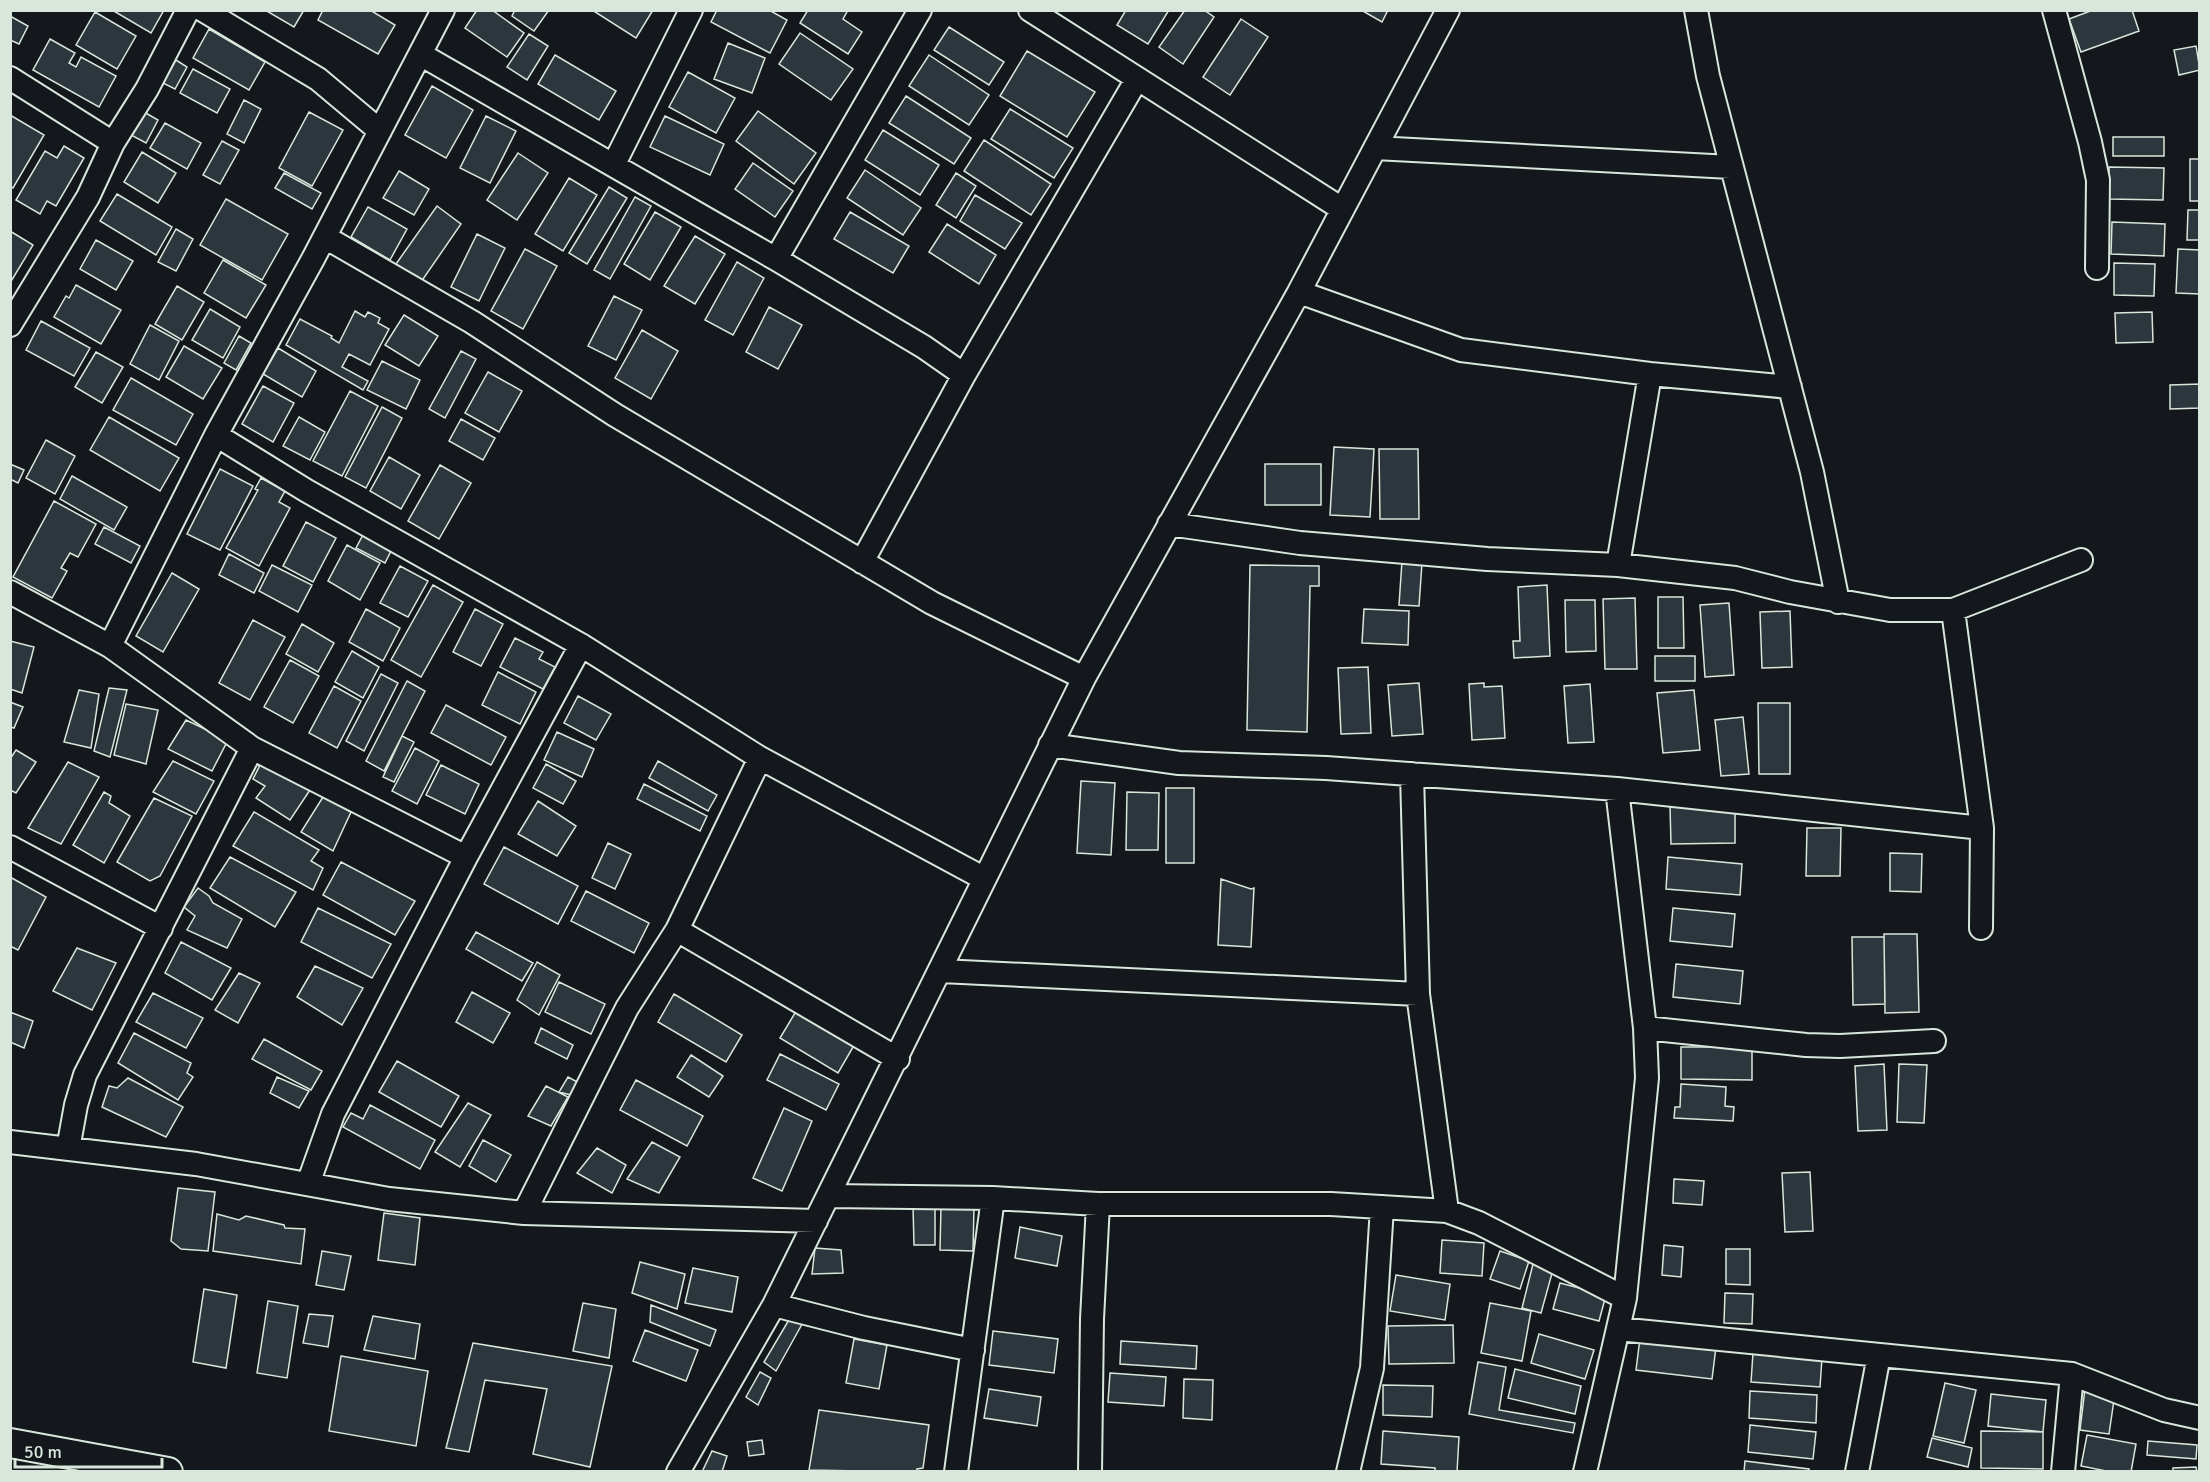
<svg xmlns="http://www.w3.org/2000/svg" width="2210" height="1482" viewBox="0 0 2210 1482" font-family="Signika,sans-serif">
	<rect width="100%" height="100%" fill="#14181c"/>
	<path fill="#2c363c" stroke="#d8e6dc" stroke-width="1.5" d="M112,10h52l-13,23z
		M265,10h39l-10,17z
		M323,10h47l25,15 -17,29 -60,-34z
		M477,10h15l32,23 -17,24 -42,-29z
		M515,10h34l-15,21 -22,-15z
		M592,10h61l-17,28z
		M717,10h52l18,10 -17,33 -59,-31z
		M808,10h40l-5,9 19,13 -14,22 -48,-31z
		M1126,10h43l-21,34 -31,-19z
		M1185,10h19l10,7 -31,47 -24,-17z
		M1361,10h27l-6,12z
		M2093,10h39l7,21 -58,21 -12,-33z
		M95,12l41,24 -19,33 -41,-24z
		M10,16l18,10 -9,18 -9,-4z
		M1241,19l27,18 -38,58 -27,-18z
		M949,27l55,35 -15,23 -55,-35z
		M209,29l56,33 -16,28 -56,-32z
		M800,33l53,36 -22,31 -52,-36z
		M529,34l19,12 -21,34 -20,-13z
		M50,39l25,14 -6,10 7,4 5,-10 35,19 -17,31 -66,-37z
		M728,43l37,15 -13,35 -38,-14z
		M2196,46l4,24 -21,5 -5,-25z
		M1027,51l68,41 -28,45 -67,-41z
		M555,55l61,36 -17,29 -61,-36z
		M929,55l60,40 -20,30 -60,-39z
		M176,60l11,7 -12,22 -12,-6z
		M193,69l37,20 -13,24 -37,-20z
		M688,72l47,26 -19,35 -47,-26z
		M432,86l41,24 -27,48 -41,-23z
		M906,96l65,42 -17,26 -65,-41z
		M244,100l17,9 -17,34 -17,-9z
		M1010,109l63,39 -19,30 -63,-39z
		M758,111l58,42 -22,31 -58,-43z
		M144,112l14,8 -12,23 -15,-8z
		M309,112l34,18 -31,56 -33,-18z
		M10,115l34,20 -31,53 -3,-2z
		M486,116l30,15 -26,52 -30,-15z
		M665,116l59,28 -14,31 -60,-28z
		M165,123l36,20 -14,26 -37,-21z
		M883,130l56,35 -19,30 -55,-35z
		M2113,137h51v19h-51z
		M984,140l67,44 -20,31 -67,-44z
		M222,141l17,9 -19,34 -17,-9z
		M64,146l20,12 -28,48 -9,-5 -7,13 -24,-14 29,-49 12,7z
		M142,152l34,21 -18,30 -34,-21z
		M518,153l30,20 -31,47 -30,-20z
		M2190,159h10v42h-10z
		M753,163l40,28 -18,26 -40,-28z
		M2109,167l55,1 -1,32 -54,-1z
		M865,170l56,38 -18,27 -56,-37z
		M399,171l30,18 -15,26 -31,-17z
		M284,173l37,20 -9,16 -37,-21z
		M956,173l20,13 -20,32 -20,-13z
		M569,178l28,17 -34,56 -28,-17z
		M609,187l18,11 -40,66 -18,-11z
		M117,194l55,33 -16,28 -56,-34z
		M975,195l47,28 -17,26 -45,-28z
		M635,197l16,9 -41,73 -16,-9z
		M226,199l62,35 -26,46 -62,-35z
		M437,206l24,18 -40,58 -25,-18z
		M368,207l39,22 -17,31 -39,-23z
		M2188,210h12v30h-13z
		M655,212l26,15 -31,53 -26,-16z
		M850,212l59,34 -16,27 -59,-34z
		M2112,222l53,2 -1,32 -53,-2z
		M947,224l49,31 -17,29 -50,-32z
		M176,229l17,10 -17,32 -18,-9z
		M10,231l23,14 -23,38z
		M477,234l28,14 -26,53 -28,-14z
		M695,236l30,18 -30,50 -31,-18z
		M96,240l37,21 -17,29 -36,-21z
		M525,249l32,17 -34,63 -32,-18z
		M2178,249l22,1v44l-24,-1z
		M223,260l43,25 -20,33 -42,-25z
		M737,262l27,16 -31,57 -28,-15z
		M2114,263l41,1 -1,32 -40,-1z
		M76,285l45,25 -20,34 -47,-27 12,-21 3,2z
		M177,286l27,16 -22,38 -27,-16z
		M614,296l28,14 -26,50 -28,-14z
		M769,307l33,18 -24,44 -32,-17z
		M210,309l30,18 -17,31 -31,-18z
		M355,311l10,6 3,-5 12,6 -2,5 11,6 -19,36 -21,-11 -7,13 26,14 -5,9 -77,-45 14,-26 32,17 -1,2 8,5z
		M2152,312l1,30 -37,1 -1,-30z
		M404,315l34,21 -19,30 -34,-21z
		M41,321l49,27 -16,28 -48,-26z
		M150,325l29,16 -20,39 -29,-16z
		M642,330l36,21 -27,48 -36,-21z
		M239,336l12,7 -15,27 -12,-7z
		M184,346l38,22 -19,31 -37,-22z
		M278,348l38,23 -14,26 -39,-23z
		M461,351l15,8 -31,59 -16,-9z
		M96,352l27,15 -21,36 -27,-16z
		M382,361l38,19 -14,29 -39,-19z
		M488,372l34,19 -23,41 -34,-19z
		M131,378l62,36 -17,31 -63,-35z
		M2200,384v24l-30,1v-24z
		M263,386l31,17 -21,39 -31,-18z
		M350,391l28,15 -36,70 -29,-15z
		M382,407l20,11 -36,70 -21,-11z
		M109,417l70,41 -19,33 -70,-41z
		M299,417l26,15 -15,28 -27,-14z
		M461,419l34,19 -12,22 -34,-19z
		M46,440l29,16 -20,38 -29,-16z
		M1334,447l40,2 -4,68 -40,-2z
		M1379,449h39l1,70h-39z
		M389,457l31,18 -19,34 -31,-18z
		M10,464l14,6 -6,13 -8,-4z
		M1265,464h56v41h-56z
		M440,465l31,18 -32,56 -31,-18z
		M220,469l33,17 -33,64 -33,-16z
		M72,476l55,31 -13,23 -54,-31z
		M261,478l24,13 -6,11 11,6 -31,58 -33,-18 32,-58 -3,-1z
		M54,501l42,23 -18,33 -8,-4 -9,15 6,3 -15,27 -39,-21z
		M306,522l30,16 -23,44 -30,-16z
		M104,527l36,19 -9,17 -36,-19z
		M364,533l28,16 -7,14 -29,-15z
		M347,545l33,18 -20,37 -32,-19z
		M229,554l35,19 -10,20 -35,-18z
		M1402,561l20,2 -3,43 -20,-1z
		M272,565l40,20 -14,27 -39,-21z
		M1250,565l69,1v20h-9l-3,146 -60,-2z
		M400,566l28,15 -20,36 -28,-14z
		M172,573l27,16 -36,63 -27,-16z
		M433,585l30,17 -42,75 -30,-17z
		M1547,585l3,71 -36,2 -1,-17h7l-2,-54z
		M1658,597h25l1,51h-26z
		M1635,598l2,71h-32l-2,-70z
		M1565,600h30l1,51 -30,1z
		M1729,603l5,72 -29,2 -5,-72z
		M366,609l34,19 -17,33 -34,-19z
		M475,609l28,15 -22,42 -28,-14z
		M1364,609l45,2 -1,34 -46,-2z
		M1790,611l2,56 -30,1 -2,-56z
		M253,620l32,17 -35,63 -31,-17z
		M302,624l32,19 -16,29 -32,-18z
		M515,638l28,14 -4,7 16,8 -12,22 -43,-22z
		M10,641l24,6 -12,46 -12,-4z
		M352,651l27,16 -16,31 -28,-16z
		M1655,656h40v25h-40z
		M290,660l29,16 -26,47 -29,-16z
		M1368,667l3,66 -30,1 -3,-66z
		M498,672l38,20 -16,32 -38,-19z
		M381,674l17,9 -34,68 -18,-10z
		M407,681l18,10 -41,80 -18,-10z
		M1419,683l4,51 -31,2 -4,-51z
		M1484,683v4l18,-1 3,52 -33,2 -3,-56z
		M1590,684l4,58 -26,1 -4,-57z
		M334,686l27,15 -24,47 -28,-15z
		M109,688l18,2 -17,67 -16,-6z
		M79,690l20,4 -8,54 -27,-6z
		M1694,690l6,60 -37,3 -6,-60z
		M578,696l33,18 -15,26 -32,-17z
		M10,702l13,5 -9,21 -4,-1z
		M1758,703h32v71h-31z
		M126,704l32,6 -12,54 -32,-9z
		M446,705l60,32 -15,28 -60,-32z
		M1743,717l6,57 -28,2 -6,-56z
		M186,720l42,20 -16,31 -44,-22z
		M557,732l37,17 -12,28 -38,-17z
		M402,736l12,6 -20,40 -11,-5z
		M415,748l24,13 -22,43 -25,-13z
		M16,750l20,12 -20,31 -6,-3v-31z
		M173,761l41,20 -18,33 -43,-22z
		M262,761l48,29 -20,30 -34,-22 9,-12 -12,-7z
		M658,761l59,34 -9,16 -59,-33z
		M68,762l31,15 -38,67 -33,-16z
		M546,764l30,17 -13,23 -30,-16z
		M441,765l38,19 -14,30 -39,-19z
		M1081,781l34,2 -4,72 -34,-2z
		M644,784l63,32 -7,15 -63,-32z
		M1166,788h28v75h-28z
		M104,792l7,4 -2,7 21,13 -26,47 -31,-18z
		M1127,792l32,1 -1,57h-32z
		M323,797l28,15 -18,39 -32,-19z
		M154,798l38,18 -32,60 -10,5 -33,-19z
		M538,801l38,25 -19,30 -39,-22z
		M1670,806h65v37l-64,1z
		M254,812l65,38 -8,11 12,7 -10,22 -80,-44z
		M1807,828h34l-1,48h-34z
		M608,843l23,11 -16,35 -23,-11z
		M504,847l74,39 -20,38 -74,-40z
		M1890,853l32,1 -1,38 -31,-1z
		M230,857l66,35 -21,35 -65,-39z
		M1668,857l74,7 -2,31 -74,-6z
		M341,862l74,39 -20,34 -72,-40z
		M10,877l36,20 -28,53 -8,-4z
		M1221,879l30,10 3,-1 -3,59 -33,-2z
		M198,888l11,8 4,7 29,16 -15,29 -40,-18 8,-14 -11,-9z
		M586,891l63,32 -15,30 -63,-32z
		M318,908l73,36 -19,34 -71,-36z
		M1673,908l62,6 -3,33 -62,-6z
		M476,932l57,31 -11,18 -56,-32z
		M1884,934h33l2,78 -34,1z
		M1852,937h32l1,67 -32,1z
		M181,942l50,26 -19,32 -47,-27z
		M77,948l39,15 -24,47 -39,-19z
		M537,962l23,13 -21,40 -22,-15z
		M1676,964l67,7 -3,33 -67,-7z
		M315,966l48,22 -21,37 -45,-28z
		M239,973l21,10 -22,40 -23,-13z
		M559,982l46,22 -14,30 -46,-22z
		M472,992l38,21 -17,30 -37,-21z
		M153,993l50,25 -17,30 -50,-26z
		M674,994l68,41 -16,27 -68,-40z
		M798,1008l58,34 -18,31 -58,-35z
		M10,1012l23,9 -9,27 -14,-6z
		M541,1028l32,17 -6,14 -32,-16z
		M134,1033l57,30 -4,10 6,4 -15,23 -60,-37z
		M264,1039l58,32 -11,19 -59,-31z
		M1681,1047h71v33l-71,-1z
		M780,1054l59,30 -13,26 -59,-30z
		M691,1055l32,21 -14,21 -32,-20z
		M397,1061l62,35 -18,31 -62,-35z
		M1884,1064l3,66 -29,1 -3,-65z
		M1899,1064l28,1 -3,58 -27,-1z
		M277,1077l32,14 -10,17 -29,-15z
		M568,1077l15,8 -4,12 -20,-5z
		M128,1078l55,29 -17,30 -64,-30 7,-21 8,2z
		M636,1080l67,36 -16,30 -67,-36z
		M1681,1084l45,3 -1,19 9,1 -1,14 -59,-3 1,-11h5z
		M546,1086l22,11 -17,29 -23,-10z
		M468,1103l23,12 -31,52 -25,-15z
		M370,1105l65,35 -15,29 -77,-42 8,-14 12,6z
		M784,1108l28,13 -30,70 -29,-13z
		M483,1140l28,15 -15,27 -27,-16z
		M652,1142l28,15 -21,36 -32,-14z
		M597,1148l29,17 -14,28 -35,-20z
		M1810,1172l3,59 -28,1 -3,-59z
		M1674,1179l30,2 -2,24 -29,-2z
		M178,1188l37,4 -7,59 -27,-2 -10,-8z
		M913,1206h22v39h-21z
		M941,1206l33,1 -1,44 -33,-1z
		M384,1213l36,5 -5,47 -37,-5z
		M217,1214l22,6 7,-4 38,9 1,3 20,1 -4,35 -88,-13z
		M1020,1227l42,9 -5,30 -42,-8z
		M1442,1240l42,3 -2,33 -42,-3z
		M1664,1245l19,2 -2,30 -19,-2z
		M815,1248l26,2 2,23 -31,1z
		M1726,1249h24v36l-24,-1z
		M322,1251l29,5 -7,34 -28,-5z
		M1500,1251l29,10 -9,28 -30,-10z
		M1534,1260l20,6 -13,47 -19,-5z
		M640,1262l45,12 -8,35 -45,-16z
		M693,1268l45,9 -6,35 -47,-9z
		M1396,1275l54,9 -5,36 -55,-9z
		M1560,1283l46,12 -7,26 -46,-12z
		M204,1289l33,6 -11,73 -33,-6z
		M1725,1293l28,1 -1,30 -28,-1z
		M268,1301l30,5 -11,72 -30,-5z
		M583,1303l33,6 -7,49 -36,-7z
		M1490,1303l41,8 -9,50 -41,-8z
		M651,1305l65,25 -6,16 -60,-24z
		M793,1313l13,4 -30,54 -12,-9z
		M309,1314l24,2 -5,31 -25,-4z
		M373,1316l47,8 -5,35 -51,-9z
		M1453,1325l1,38 -65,1 -1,-38z
		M645,1330l53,20 -12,31 -53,-20z
		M993,1331l65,8 -4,34 -65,-8z
		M1539,1334l55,16 -9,29 -54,-16z
		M1640,1338l76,9 -4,32 -76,-9z
		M854,1339l33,6 -8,44 -33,-6z
		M1121,1341l76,5 -1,23 -76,-5z
		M473,1343l139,23 -22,101 -57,-13 14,-65 -62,-9 -16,72 -23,-4z
		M1753,1353l69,5 -2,29 -69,-5z
		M341,1356l87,15 -12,75 -87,-15z
		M1478,1362l28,5 -7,43 76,13 -2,10 -104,-19z
		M1515,1369l66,17 -6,28 -67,-16z
		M760,1372l11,6 -13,27 -12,-8z
		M1110,1373l56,4 -2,29 -56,-4z
		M1184,1379l29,1 -1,40 -29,-2z
		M1945,1383l31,7 -12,53 -31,-7z
		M1383,1385l50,1 -1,31 -49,-2z
		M989,1389l52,8 -4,29 -53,-8z
		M2085,1389l30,4 -6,41 -29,-4z
		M1750,1391l67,4 -1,28 -67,-5z
		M1991,1394l55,6 -3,32 -55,-6z
		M819,1410l110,15 -6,43 -6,1 -1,3 -107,-2z
		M1750,1425l66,7 -3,27 -65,-7z
		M1383,1431l76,6 -2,35h-22v-4l-54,-4z
		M1981,1431l62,1v37l-62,-1z
		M2087,1435l49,9 -5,28h-20l-30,-6z
		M1932,1438l40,10 -4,19 -41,-10z
		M762,1440l2,14 -15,2 -2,-14z
		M2148,1441l49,4 -1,14 -49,-4z
		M712,1451l15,5 -5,16h-20z
		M1745,1461l64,8v3h-65z
		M2196,1467l1,5h-24v-4z"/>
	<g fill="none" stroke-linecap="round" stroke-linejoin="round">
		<g stroke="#d8e6dc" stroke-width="26">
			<path id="minor" d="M203,10l115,69 62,52
				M1030,10l312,199
				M1696,10l12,66 104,396 26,130
				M2054,10l36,132 8,38 -1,88
				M420,54l356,205 148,88 40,28
				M10,78l103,65
				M1375,148l356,19
				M614,164l77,-154
				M325,237l147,85 143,93 317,188 152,75
				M776,259l144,-249
				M1299,292l162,58 189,24 140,13
				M10,325l78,-128 25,-54 34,-54 41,-79
				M216,435l91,56 274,154 179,113 223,120
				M1169,524l131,19 187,16 131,6 117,13 55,14 100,18h63l128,-50
				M862,562l102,-187 173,-296
				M1618,565l32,-191
				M10,592l100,54 142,102 214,109
				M1953,610l29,218 -1,100
				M110,646l106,-211 97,-176 130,-249
				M1050,745l129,18 147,5 291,21 365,39
				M1412,774l6,220 29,217
				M10,847l151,81
				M677,930l221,129
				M941,971l477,23
				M1645,1028l161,17 34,1 94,-5
				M10,1142l186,22 193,35 135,14 292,8
				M68,1149l8,-44 9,-30 167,-327
				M308,1184l25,-70 133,-257 115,-212
				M829,1196l164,2 105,6h233l116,7 32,12 146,75
				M524,1213l103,-205 50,-78 83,-172
				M774,1305l90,23 109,22
				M1618,1329l454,45 92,36 36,8
				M678,1472l96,-167 310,-627 215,-386 149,-282
				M956,1472l37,-274
				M1090,1472l2,-153 6,-115
				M1348,1472l24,-104 10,-161
				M1585,1472l40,-174 22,-220 -2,-50 -28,-239
				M1857,1472l22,-117
				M2063,1472l9,-98"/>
		</g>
		<g stroke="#d8e6dc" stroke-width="32">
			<path id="major" d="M10,1443l158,29"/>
		</g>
		<use href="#minor" stroke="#14181c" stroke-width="22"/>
		<use href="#major" stroke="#14181c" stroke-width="28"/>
	</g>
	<rect width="2210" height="1482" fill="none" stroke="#d8e6dc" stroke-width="24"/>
	<path d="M15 1458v9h147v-9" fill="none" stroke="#d8e6dc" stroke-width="3"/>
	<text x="24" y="1458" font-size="18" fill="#d8e6dc" stroke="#14181c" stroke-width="4.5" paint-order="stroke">50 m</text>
</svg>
